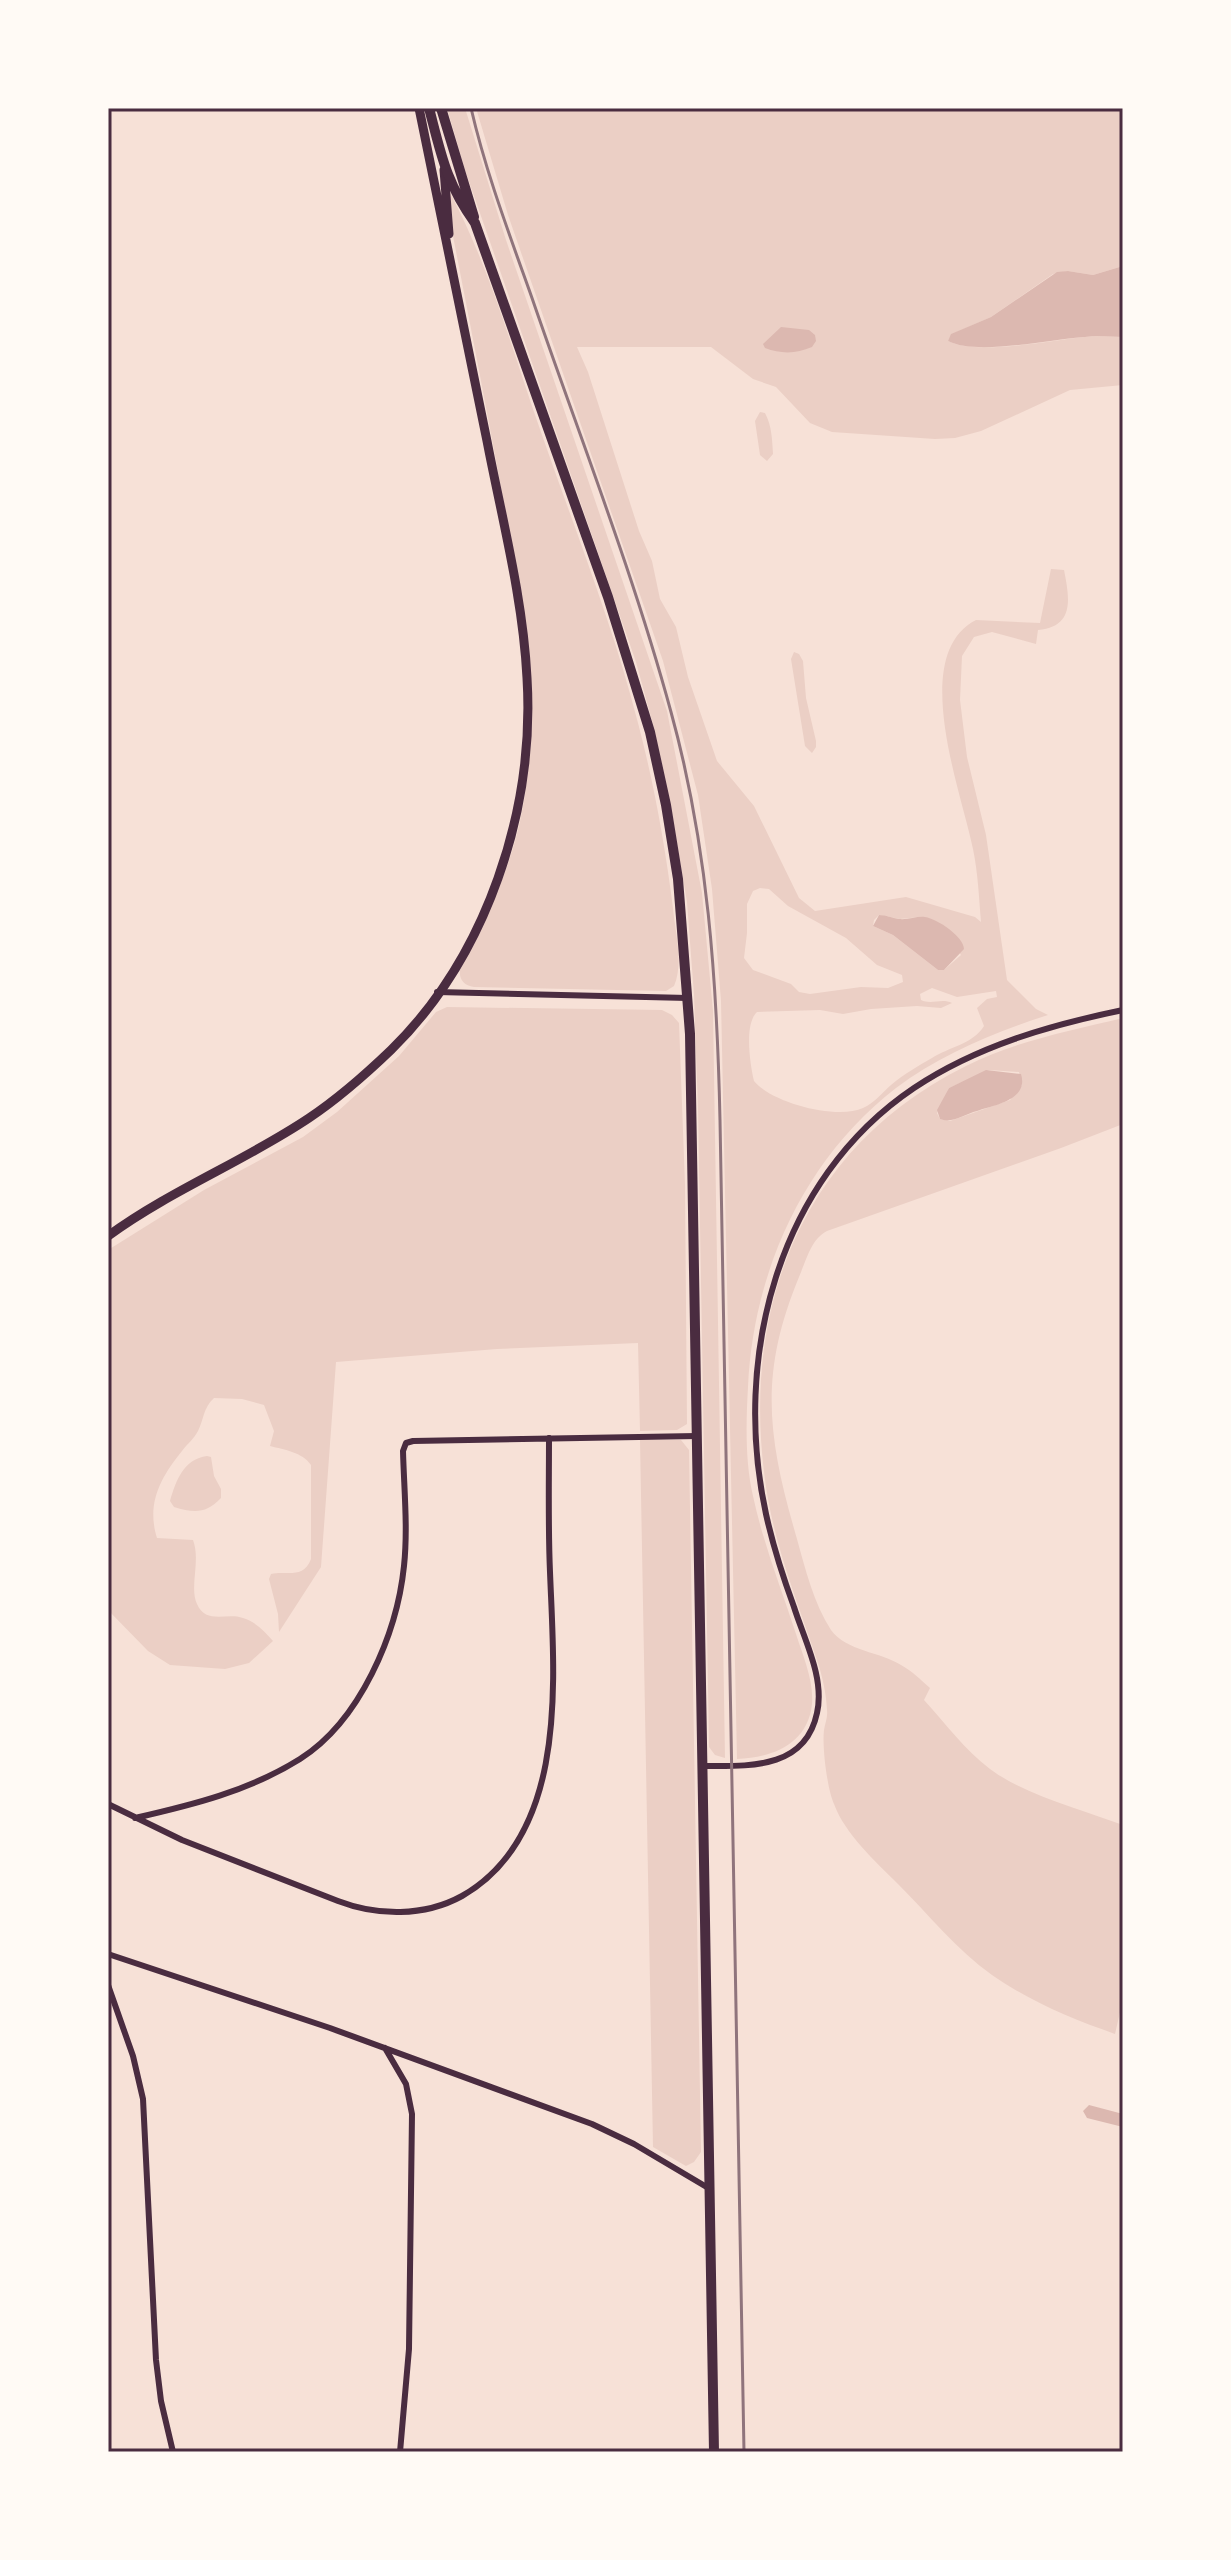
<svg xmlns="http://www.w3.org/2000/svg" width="1231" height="2560" viewBox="0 0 1231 2560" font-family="Rubik,sans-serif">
	<rect width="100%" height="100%" fill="#f7e1d7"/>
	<path fill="#ebcfc5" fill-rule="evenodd" d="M447,108h18l41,132 161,471 35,182 11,118 12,747 -10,-3 -6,-8 -11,-638 -4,-114 -7,-93 -14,-83 -19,-91 -18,-66 -171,-492z
		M476,108h647v158l-30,9 -25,-4 -15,3 -62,43 -39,17 -4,7c31,15 102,-1 137,-4 13,-2 26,0 38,0v48l-53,5 -89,41 -26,7 -20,1 -103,-7 -22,-9 -34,-36 -23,-8 -42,-32h-134l11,25 51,159 13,30 8,38 16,28 12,50 29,84 37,45 45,92 16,13 91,-14 69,20 6,5c-2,-24 -3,-49 -8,-73 -11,-56 -65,-194 3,-229l64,3 11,-54 13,1c5,26 12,57 -26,60l-2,14 -44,-12 -18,5 -12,19 -2,44 7,57 19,78 21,145 29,29 12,6c-53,17 -107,39 -152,73 -92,71 -143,184 -148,299 -2,35 -3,75 5,109 10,47 28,92 43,138 7,22 18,47 16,70 -4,40 -40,54 -75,55l-16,-758 -9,-112 -14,-94 -35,-134 -155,-446zM760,888l9,1 19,17 58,32 31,27 25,10 1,7 -15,6 -27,-1 -51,7 -11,-2 -8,-8 -38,-14 -9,-12 3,-25v-29l6,-13zM879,915l21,4 20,-2 11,2 13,9 17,27 -17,15h-6l-45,-35 -20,-9 1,-6zM932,988l25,9 39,-6 1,6 -10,2 -10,9 7,18c-11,18 -35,21 -52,32 -14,8 -28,16 -41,27 -9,8 -17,18 -28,23 -26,12 -91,-5 -109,-27 -4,-17 -10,-57 3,-69l63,-2 23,4 28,-5 46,-3 24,2 11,-5c-10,-5 -21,2 -31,-3l-1,-6z
		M449,191c41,76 64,162 93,244 33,95 71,190 96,288 16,61 27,122 35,185 2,24 11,55 1,78l-8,5 -192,-4c-10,-2 -15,-7 -14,-17 27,-53 53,-105 63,-164 21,-113 -1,-202 -21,-313 -16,-87 -33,-175 -50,-262z
		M760,412l5,1c7,13 7,27 8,41l-6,7 -7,-6 -5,-34z
		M794,652l5,2 4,7 3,37 10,43v6l-4,6 -7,-7 -14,-87z
		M447,1007l215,3 10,5 7,8 6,162 2,239 -10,6 -37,1 -2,-88 -141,6 -161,13 -15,205 -42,65 -1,-18 -9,-35 2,-5c15,-4 32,6 40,-15v-94c-9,-13 -26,-15 -41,-19l4,-15 -10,-26 -22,-6 -28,-1c-11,10 -10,21 -16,33 -4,8 -11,13 -16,20 -21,26 -36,52 -25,87l36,2c8,21 -4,47 4,64 9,21 30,8 46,14 13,4 21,13 30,23l-24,22 -24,6 -55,-4 -22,-14 -40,-41v-360l96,-60 99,-53 34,-25 62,-56 37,-44z
		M1123,1018v106l-62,24 -234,83c-16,8 -21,30 -28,46 -41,99 -31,162 -2,262 8,29 17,65 34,91 15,21 50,22 70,35 11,6 20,15 29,23l-6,12c21,23 41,50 66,69 33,25 93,41 133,56v174l-8,35c-43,-15 -86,-33 -123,-59 -35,-25 -64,-61 -94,-91 -22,-22 -53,-50 -64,-80 -7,-16 -12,-57 -10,-74 1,-7 4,-13 3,-20 -1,-17 -4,-31 -9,-47 -18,-54 -40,-108 -50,-164 -31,-180 28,-349 198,-433 49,-25 104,-35 157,-48zM989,1070l30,2 3,13 -12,15 -60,21 -10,-2 -3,-6 12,-25z
		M640,1440h41l8,10 12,702 -7,10 -8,4 -33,-19z
		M207,1456l4,1 3,19 7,13v9c-15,16 -27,15 -47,9l-4,-6c6,-21 14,-42 37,-45z"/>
	<path fill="#dcb8b0" d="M1123,266v71c-13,0 -25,-2 -38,0 -34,2 -108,19 -137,4l3,-7 40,-17 66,-45 11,-1 25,4z
		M781,327l28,3 6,5 1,6 -4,6c-16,7 -31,7 -47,1l-2,-4z
		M879,915c7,0 13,3 20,4 9,1 18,-3 26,-2 13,2 39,20 39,32l-20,21h-6l-45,-35 -20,-9z
		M986,1070l35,4c8,26 -26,31 -44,37 -12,3 -25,13 -37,8l-3,-9 12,-22z
		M1089,2105l34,9v13l-36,-9 -4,-7z"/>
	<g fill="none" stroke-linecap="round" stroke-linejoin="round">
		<path stroke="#4a2c40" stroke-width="6" d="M437,992l251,6
			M703,1766c45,0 102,4 114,-53 8,-35 -13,-74 -23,-106 -11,-30 -21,-61 -28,-93 -34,-155 11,-334 148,-426 63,-42 136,-63 209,-78
			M108,1804l74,36 156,61c39,15 86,16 124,-5 108,-62 92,-219 88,-324 -2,-45 -1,-89 -1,-134
			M135,1818c57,-13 114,-27 165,-59 60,-38 97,-125 104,-193 4,-38 0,-77 -1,-115l3,-8 7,-2 284,-5
			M108,1954l222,74 262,96 42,20 76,45
			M108,1985l25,71 10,43 13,261 5,41 12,51
			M385,2048l21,36 6,30 -3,235 -9,103"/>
		<path stroke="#4a2c40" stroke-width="9" d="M444,170l5,64
			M108,1236c63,-46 137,-75 201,-118 30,-20 57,-44 82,-68 96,-94 144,-240 136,-372 -4,-80 -25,-159 -40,-237 -22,-111 -46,-222 -68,-333"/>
		<path stroke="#4a2c40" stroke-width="10" d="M429,108c12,46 17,75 46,115l133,374 42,135 16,73 12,74 12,155 24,1418
			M441,108l33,109"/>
		<path stroke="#8f747c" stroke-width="3" d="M471,108c15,65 39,128 61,190 47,137 101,274 139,414 37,134 46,269 49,408l24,1332"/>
	</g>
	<rect width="1231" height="2560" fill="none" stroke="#fffaf5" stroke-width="220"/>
	<rect x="110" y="110" width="1011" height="2340" fill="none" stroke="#4a2c40" stroke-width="3"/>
</svg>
